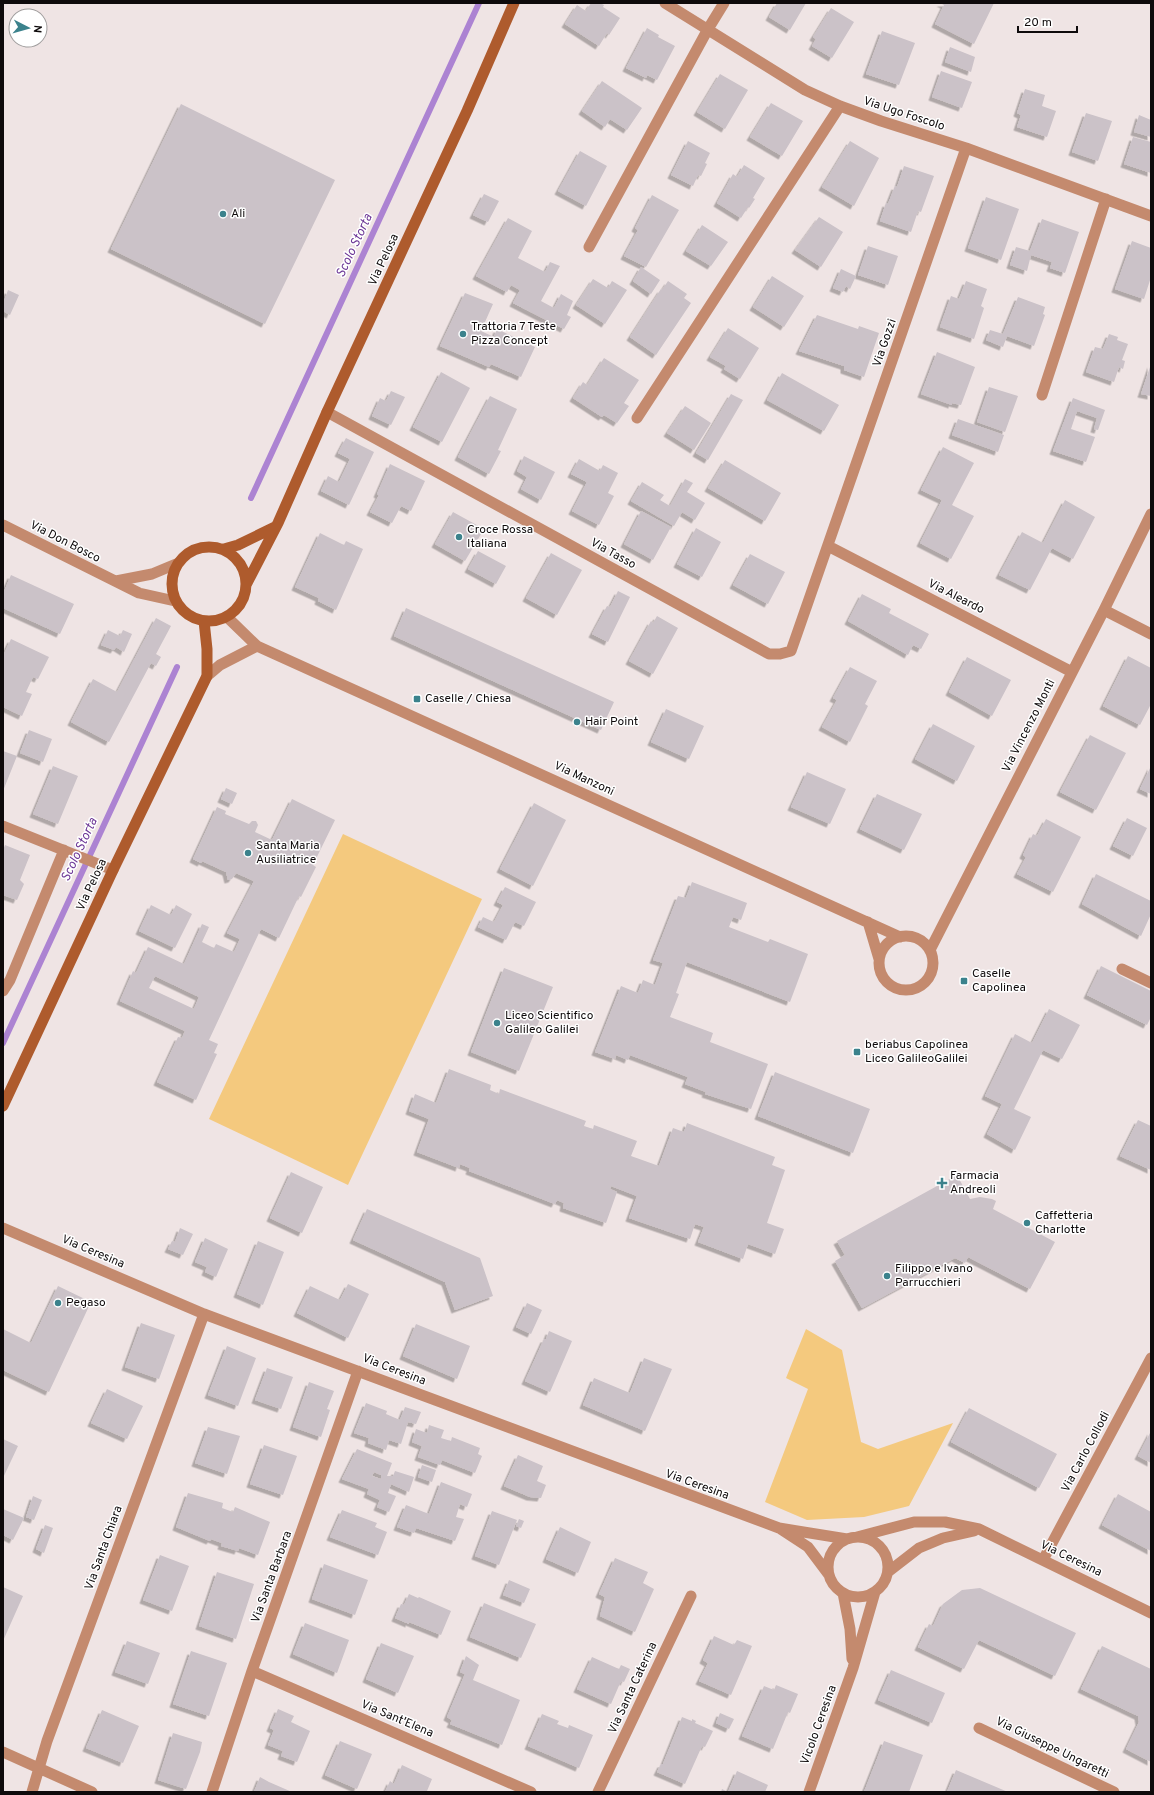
<svg xmlns="http://www.w3.org/2000/svg" width="1154" height="1795" viewBox="0 0 1154 1795" font-family="Overpass,sans-serif">
	<defs>
		<filter id="shadow"><feDropShadow dx="-3.5" dy="3.5" stdDeviation="0" flood-color="#0004"/></filter>
	</defs>
	<rect width="100%" height="100%" fill="#efe4e4"/>
	<path fill="#f4c97e" d="M343,834l139,65 -134,286 -139,-66z
		M806,1329l36,21 19,92 17,7 75,-26 -44,83 -45,11 -57,3 -42,-18 43,-113 -22,-11z"/>
	<g fill="none" stroke-linecap="round" stroke-linejoin="round">
		<path stroke="#ac83d2" stroke-width="6" d="M251,498l228,-495
			M3,1043l174,-376"/>
	</g>
	<path fill="#cbc2c8" fill-rule="evenodd" filter="url(#shadow)" d="M591,3h9l4,2 -1,2 17,11 -11,17 -2,-2 -8,13 -34,-22 12,-19 9,6z
		M777,3h29l-16,27 -21,-13z
		M940,3h54l-20,41 -39,-20 9,-19z
		M831,8l23,14 -22,36 -20,-12 4,-7 -3,-2z
		M647,28l12,7 -1,2 17,9 -18,34 -10,-5 -1,3 -20,-10z
		M882,31l33,12 -16,42 -33,-11z
		M950,47l25,10 -4,15 -26,-10z
		M941,71l31,11 -10,26 -30,-11z
		M720,74l28,16 -23,39 -28,-17z
		M602,81l40,27 -15,22 -17,-11 -5,8 -23,-16z
		M1025,89l20,6 -3,11 14,5 -9,26 -30,-10 4,-12 -4,-2z
		M771,103l32,18 -21,35 -32,-19z
		M181,104l154,76 -70,144 -154,-75z
		M1086,113l26,8 -14,40 -26,-9z
		M1139,115l12,5v17l-17,-5z
		M1133,137l18,5v31l-27,-9z
		M688,141l22,12 -5,10 2,1 -6,12 -3,-1 -5,11 -22,-11z
		M850,141l29,17 -25,48 -32,-19z
		M580,151l27,15 -21,40 -28,-15z
		M744,165l21,13 -12,20 2,1 -6,9 -1,-1 -7,11 -24,-15 16,-29 4,3z
		M904,166l30,10 -13,36 -3,-1 -7,21 -31,-11 6,-18 2,1 7,-18 2,1z
		M484,194l15,7 -11,21 -15,-7z
		M652,195l27,15 -33,57 -22,-11 14,-26 -3,-2z
		M986,197l33,12 -18,51 -33,-12z
		M819,217l24,15 -22,35 -26,-17z
		M508,218l24,13 -14,27 27,14 5,-10 10,4 -19,35 13,7 7,-14 12,7 -6,14 4,2 -7,12 -51,-26 7,-13 -9,-5 -4,7 -31,-16z
		M1042,219l37,13 -14,41 -15,-5 2,-6 -21,-7 -4,16 -17,-6 6,-18 14,4z
		M702,225l26,17 -17,24 -25,-15z
		M1132,241l19,7v29l-7,22 -29,-10z
		M868,246l30,10 -10,29 -30,-10z
		M641,267l19,13 -9,14 -18,-13z
		M841,269l15,7 -6,13 -4,-3 -3,6 -10,-4z
		M772,276l32,20 -20,31 -31,-20z
		M593,279l15,9 4,-7 15,9 -22,34 -29,-19z
		M668,281l19,13 -3,4 7,5 -35,52 -26,-18 31,-48 1,1z
		M966,281l21,8 -6,17 3,2 -10,31 -34,-12 11,-31 8,3z
		M8,290l11,5 -9,20 -7,-4v-7z
		M465,293l28,11 -12,27 13,6 3,-8 38,18 -14,30 -30,-13 -2,3 -49,-21z
		M1018,297l27,10 -2,7 2,1 -11,31 -27,-10 -4,11 -17,-7 4,-10 13,4z
		M817,315l41,14 1,-3 20,7 -15,44 -20,-7v-4l-45,-15z
		M728,328l31,20 -19,31 -16,-10 2,-3 -16,-9z
		M1109,334l9,3 -1,3 11,4 -6,16 3,1 -2,8 -4,-2 -5,15 -28,-10 9,-25 8,2z
		M937,352l38,15 -14,38 -9,-2v2l-31,-11z
		M604,358l35,22 -15,23 5,3 -12,17 -13,-8 -2,2 -29,-19 10,-16 4,3z
		M1151,364v32l-10,-2z
		M441,372l29,16 -28,54 -29,-15z
		M782,373l57,32 -15,26 -57,-31z
		M989,387l29,9 -13,36 -28,-10z
		M391,391l14,6 -14,28 -19,-9 8,-18 6,3z
		M731,394l12,6 -35,60 -12,-7z
		M490,396l27,13 -19,41 3,1 -12,23 -31,-17z
		M1073,398l32,12 -7,20 -4,-1 3,-11 -20,-7 -6,18 24,8 -9,25 -33,-11z
		M685,406l26,17 -17,27 -27,-17z
		M958,419l46,16 -6,17 -46,-17z
		M346,438l28,14 -25,53 -28,-14 7,-15 11,6 11,-23 -12,-6z
		M943,447l31,16 -22,42 22,11 -23,43 -31,-16 22,-43 -21,-10z
		M524,456l31,16 -14,28 -20,-11 6,-12 -10,-6z
		M579,459l21,12 3,-6 15,8 -10,20 6,3 -15,29 -27,-14 15,-29 -16,-8z
		M725,460l56,33 -16,28 -57,-33z
		M390,464l35,17 -14,30 -10,-5 -9,17 -22,-11 9,-17 -2,-1z
		M685,479l8,4 -6,9 18,11 -10,17 -13,-8 -8,14 -43,-25 11,-19 22,13 -4,5 10,6z
		M1065,500l30,17 -22,42 -21,-11 -22,42 -31,-15 23,-43 21,11z
		M641,511l30,16 -18,33 -29,-16z
		M453,512l31,17 -19,32 -30,-17z
		M696,528l25,14 -19,35 -25,-13z
		M320,533l24,12 2,-4 17,8 -27,61 -18,-9 1,-3 -24,-11z
		M478,551l28,15 -10,18 -28,-15z
		M551,553l31,17 -25,45 -31,-17z
		M750,554l35,18 -17,32 -35,-19z
		M11,575l63,29 -14,30 -57,-26v-14z
		M618,591l12,6 -22,45 -16,-8 15,-28 3,1z
		M862,594l29,15 -2,4 40,21 -8,15 -8,-4 -5,10 -60,-34z
		M406,608l208,94 -13,28 -207,-94z
		M657,616l21,12 -25,46 -24,-13 22,-40 2,2z
		M156,618l15,8 -15,28 5,3 -5,9 -5,-3 -42,79 -38,-20 22,-43 24,13z
		M108,630l12,6 3,-6 9,4 -8,18 -8,-5 -2,3 -13,-5z
		M11,639l38,18 -11,22 -5,-2 -7,15 6,2 -10,22 -19,-9v-51z
		M1128,656l23,12v36l-11,21 -37,-19z
		M967,657l44,23 -19,36 -43,-24z
		M850,667l27,14 -12,23 3,2 -18,36 -28,-15 15,-27 -4,-2z
		M666,709l38,17 -15,33 -38,-17z
		M933,724l42,22 -18,35 -42,-22z
		M29,730l23,9 -9,23 -23,-9z
		M1090,735l36,18 -30,57 -36,-18z
		M3,751l14,5 -14,35z
		M53,766l25,10 -20,48 -25,-10z
		M1151,766v28l-11,-5z
		M807,772l39,17 -16,35 -39,-17z
		M226,788l11,5 -5,11 -11,-5z
		M877,794l45,20 -18,36 -44,-21z
		M292,799l43,21 -22,45 3,2 -15,30 -2,-1 -20,42 -18,-9 -2,4 -50,107 9,4 -4,9 3,1 -21,46 -39,-18 21,-45 4,1 3,-7 -65,-30 13,-30 3,2 12,-26 36,17 18,-40 7,3 -7,15 12,6 2,-4 18,8 6,-13 -13,-6 27,-52 -18,-8 -4,6 -4,1 -2,-8 -24,-11 -1,2 -8,-4 24,-52 9,4 -1,3 24,10 3,-3h4l2,4 -3,7 17,8zM155,976l44,21 -5,12 -45,-21z
		M534,803l32,17 -33,66 -33,-17z
		M1127,818l20,10 -14,28 -20,-10z
		M1046,819l35,18 -28,55 -36,-18 9,-17 -3,-2 10,-21 4,2z
		M5,845l25,10 -10,25 4,4 -7,16 -14,-5v-45z
		M1096,874l55,27v13l-10,22 -59,-32z
		M692,882l55,21 -6,17 -8,-3 -4,10 39,15 2,-3 38,15 -18,48 -103,-40 -11,31 3,1 -9,23 43,16 -3,9 58,22 -17,45 -46,-15 1,-2 -21,-8 3,-7 -58,-22 -2,5 -12,-5 -1,4 -20,-7 26,-66 17,7 5,-13 12,5 8,-22 -10,-3 25,-64 8,2z
		M505,887l31,15 -12,24 -9,-4 -9,18 -28,-13 5,-10 11,5 9,-17 -6,-3z
		M151,905l20,10 5,-10 16,9 -17,34 -36,-17z
		M1101,966l50,25v26l-4,8 -60,-30z
		M504,968l49,19 -34,84 -48,-19z
		M1049,1009l31,16 -18,34 -19,-9 -29,59 17,8 -16,33 -28,-16 15,-30 -17,-8 30,-62 17,9z
		M449,1069l42,16 -1,5 9,4 1,-5 86,32 -2,5 9,3 1,-4 43,16 -6,15 28,10 14,-38 11,4 3,-9 88,34 -3,8 13,5 -18,53 17,6 -9,25 -27,-10 -5,15 -45,-17 6,-15 -9,-3 -5,15 -61,-21 8,-22 -26,-10 -1,3 7,3 -11,31 -43,-15 1,-5 -7,-3 -2,4 -86,-33 1,-3 -10,-4 -1,4 -42,-16 12,-33 -20,-8 6,-17 21,9z
		M775,1072l95,37 -17,44 -95,-37z
		M1138,1120l13,6v44l-31,-14z
		M291,1172l32,15 -21,46 -32,-15z
		M957,1175l13,24 10,-2 12,2 4,2 -3,8 62,33 -25,47 -62,-32 -3,6 -10,-5 -93,50 -27,-47 10,-6 -8,-14z
		M367,1209l113,49 13,38 -38,14 -10,-28 -92,-42z
		M180,1228l13,6 -10,21 -15,-6 4,-8 3,1z
		M205,1238l23,11 -12,28 -11,-5 2,-5 -12,-5z
		M258,1241l26,11 -21,53 -26,-11z
		M348,1284l21,10 -21,44 -51,-25 13,-27 30,14z
		M58,1286l33,16 -42,90 -46,-22v-41l28,14z
		M527,1303l15,7 -11,24 -15,-7z
		M141,1323l34,12 -16,44 -34,-12z
		M416,1324l54,22 -13,33 -54,-23z
		M549,1331l23,10 -22,51 -25,-11 19,-42h2z
		M227,1346l29,12 -18,48 -30,-11z
		M644,1358l28,11 -27,62 -62,-26 11,-27 36,15z
		M267,1368l26,9 -12,32 -26,-9z
		M309,1382l25,9 -7,18 3,1 -9,27 -28,-10z
		M107,1389l36,17 -16,33 -36,-16z
		M366,1403l21,8 -1,3 14,6 5,-13 16,5 -5,12 -8,-2 -7,22 -12,-4 -3,10 -18,-7 1,-5 -15,-5z
		M969,1408l88,46 -18,34 -88,-46z
		M429,1425l15,5 -3,8 10,3 1,-4 28,11 -2,6 4,2 -7,17 -33,-13 -2,5 -22,-8 4,-11 -10,-4 4,-13 11,4z
		M208,1427l32,9 -13,38 -32,-11z
		M1151,1431v32l-13,-7z
		M3,1439l15,7 -15,32z
		M264,1445l33,11 -14,39 -33,-11z
		M357,1449l35,14 -5,13h6l2,-5 19,6 -5,15 -18,-8 -3,9 8,3 -7,16 -12,-5 3,-7 -13,-6 2,-5 -27,-10zM374,1472l7,3v4l-9,-3z
		M518,1455l25,11 -6,15 9,4 -5,13 -11,-1 -26,-11z
		M422,1465l14,5 -4,12 -14,-5z
		M441,1482l31,12 -5,13 -7,-3 -4,13 8,2 -9,22 -39,-13 -2,5 -17,-6 9,-22 23,9z
		M188,1493l35,10 -1,5 11,4 2,-5 35,15 -12,33 -19,-7 -1,3 -17,-5 1,-3 -11,-4 -1,2 -34,-14z
		M1118,1494l33,18v39l-49,-26z
		M33,1496l9,4 -8,20 -8,-3z
		M3,1509l21,9 -11,22 -10,-5z
		M342,1510l35,13 -2,4 12,5 -9,23 -48,-18z
		M492,1511l25,9 -18,45 -24,-9z
		M519,1519l5,2 -3,7 -5,-2z
		M45,1525l8,3 -9,25 -8,-4z
		M560,1527l31,15 -13,31 -32,-14z
		M160,1555l29,11 -17,45 -29,-11z
		M615,1558l33,14 -5,11 11,6 -19,43 -35,-16 5,-19 -6,-3z
		M324,1564l44,16 -13,35 -43,-16z
		M217,1572l37,12 -18,55 -37,-13z
		M509,1580l21,9 -6,14 -21,-8z
		M3,1587l20,9 -20,45z
		M980,1588l96,45 -21,43 -76,-36 -15,29 -46,-22 11,-23 4,2 10,-22 19,-14z
		M409,1594l9,4 1,-1 32,14 -10,24 -32,-13v2l-14,-6 6,-14 3,1z
		M484,1603l52,21 -15,34 -51,-21z
		M305,1623l44,17 -12,33 -44,-19z
		M714,1636l20,9 3,-5 15,6 -21,49 -32,-14 9,-18 -5,-3z
		M127,1641l33,12 -12,31 -33,-12z
		M381,1643l33,13 -16,37 -32,-14z
		M1102,1646l49,23v93l-25,-13 13,-27 -1,-6 -57,-27z
		M191,1651l36,12 -18,53 -36,-12z
		M466,1656l13,9 -6,15 47,20 -18,45 -52,-21 2,-4 -5,-3 18,-43 -5,-2z
		M592,1657l27,12 2,-4 9,4 -6,13 -3,-1 -10,23 -34,-15z
		M891,1670l54,23 -13,30 -54,-23z
		M776,1685l22,9 -8,19 -2,-1 -15,37 -31,-13 22,-50 10,4z
		M278,1709l16,7 -3,6 19,9 -13,31 -16,-6 2,-5 -15,-6 6,-15 -4,-2z
		M102,1710l37,16 -16,37 -37,-15z
		M720,1713l14,6 -5,10 -13,-6z
		M542,1714l17,7 -2,3 11,4 1,-3 24,10 -14,33 -51,-22z
		M682,1717l10,4v-2l4,2 -1,2 18,8 -8,16 -3,-1 -17,38 -28,-12 4,-8h2z
		M173,1733l29,9 -2,10 -14,37 -28,-9z
		M340,1741l32,13 -15,35 -32,-14z
		M884,1741l39,14 -14,37h-45z
		M402,1765l30,14 -5,12 3,1h-45l5,-11 4,3z
		M956,1770l52,22h-61z
		M737,1771l31,14 -3,7h-44l1,-3 6,3z
		M260,1777l9,5 23,10h-38z"/>
	<g fill="none" stroke-linecap="round" stroke-linejoin="round">
		<path stroke="#c48a6e" stroke-width="11" d="M665,3l140,87 35,16 41,15 85,27 185,68
			M589,247l119,-218 16,-26
			M1042,395l64,-196
			M327,412l442,242h11l11,-3 175,-503
			M637,418l203,-312
			M828,546l244,126
			M1104,610l47,24
			M227,617l30,29 643,291
			M207,676l13,-11 37,-19
			M3,826l110,44
			M868,922l11,37
			M879 963a27 27 0 1 1 54 0a27 27 0 1 1-54 0Z
			M930,950l174,-340 47,-96
			M1122,969l29,14
			M3,991l7,-11 54,-130
			M3,1228l201,86 575,214
			M857,1537l57,-15h31l34,7 172,84
			M828 1567a30 30 0 1 1 60 0a30 30 0 1 1-60 0Z
			M1043,1560l108,-202
			M888,1572l31,-24 24,-10 31,-7
			M829,1575l-21,-28 -29,-19 68,11
			M843,1593l7,36 2,30
			M252,1671l279,121
			M979,1728l135,64
			M3,1752l89,40
			M32,1792l15,-51 157,-427
			M212,1792l40,-121 106,-300
			M598,1792l93,-196
			M809,1792l44,-124 22,-76"/>
		<path stroke="#c48a6e" stroke-width="11" d="M3,525l136,68 36,8
			M116,581l36,-7 24,-10"/>
		<path stroke="#ae5b2d" stroke-width="11" d="M172 584a37 37 0 1 1 74 0a37 37 0 1 1-74 0Z
			M224,549l14,-4 37,-18
			M246,585l32,-62 49,-111 140,-301 47,-108
			M3,1106l110,-236 94,-194v-27l-3,-28"/>
	</g>
	<g fill="#3b828c" stroke="#fff" stroke-width="1.5">
		<circle cx="223" cy="214" r="4"/>
		<circle cx="463" cy="334" r="4"/>
		<circle cx="459" cy="537" r="4"/>
		<rect x="413" y="695" width="8" height="8" rx="2"/>
		<circle cx="577" cy="722" r="4"/>
		<circle cx="248" cy="853" r="4"/>
		<rect x="960" y="977" width="8" height="8" rx="2"/>
		<circle cx="497" cy="1023" r="4"/>
		<rect x="853" y="1048" width="8" height="8" rx="2"/>
		<path d="M940 1177h4v4h4v4h-4v4h-4v-4h-4v-4h4z"/>
		<circle cx="1027" cy="1223" r="4"/>
		<circle cx="887" cy="1276" r="4"/>
		<circle cx="58" cy="1303" r="4"/>
	</g>
	<g text-anchor="middle" dominant-baseline="central" stroke-width="3" stroke-linejoin="round" paint-order="stroke">
		<g font-size="12" fill="#0e0a0b" stroke="#fff">
			<text transform="translate(904 114) rotate(18)">Via Ugo Foscolo</text>
			<text transform="translate(384 260) rotate(-65)">Via Pelosa</text>
			<text transform="translate(885 343) rotate(-71)">Via Gozzi</text>
			<text transform="translate(65 542) rotate(27)">Via Don Bosco</text>
			<text transform="translate(613 554) rotate(29)">Via Tasso</text>
			<text transform="translate(956 597) rotate(27)">Via Aleardo</text>
			<text transform="translate(1029 726) rotate(-63)">Via Vincenzo Monti</text>
			<text transform="translate(584 779) rotate(25)">Via Manzoni</text>
			<text transform="translate(92 885) rotate(-65)">Via Pelosa</text>
			<text transform="translate(93 1252) rotate(23)">Via Ceresina</text>
			<text transform="translate(394 1370) rotate(21)">Via Ceresina</text>
			<text transform="translate(1086 1452) rotate(-62)">Via Carlo Collodi</text>
			<text transform="translate(697 1485) rotate(20)">Via Ceresina</text>
			<text transform="translate(104 1548) rotate(-70)">Via Santa Chiara</text>
			<text transform="translate(1071 1559) rotate(26)">Via Ceresina</text>
			<text transform="translate(272 1577) rotate(-70)">Via Santa Barbara</text>
			<text transform="translate(633 1688) rotate(-65)">Via Santa Caterina</text>
			<text transform="translate(397 1719) rotate(23)">Via Sant'Elena</text>
			<text transform="translate(819 1725) rotate(-70)">Vicolo Ceresina</text>
			<text transform="translate(1052 1748) rotate(26)">Via Giuseppe Ungaretti</text>
		</g>
		<g font-size="12" fill="#0e0a0b" stroke="#fff" text-anchor="start">
			<text x="231" y="214">Ali</text>
			<text x="471" y="327">Trattoria 7 Teste<tspan x="471" dy="14">Pizza Concept</tspan></text>
			<text x="467" y="530">Croce Rossa<tspan x="467" dy="14">Italiana</tspan></text>
			<text x="425" y="699">Caselle / Chiesa</text>
			<text x="585" y="722">Hair Point</text>
			<text x="256" y="846">Santa Maria<tspan x="256" dy="14">Ausiliatrice</tspan></text>
			<text x="972" y="974">Caselle<tspan x="972" dy="14">Capolinea</tspan></text>
			<text x="505" y="1016">Liceo Scientifico<tspan x="505" dy="14">Galileo Galilei</tspan></text>
			<text x="865" y="1045">beriabus Capolinea<tspan x="865" dy="14">Liceo GalileoGalilei</tspan></text>
			<text x="950" y="1176">Farmacia<tspan x="950" dy="14">Andreoli</tspan></text>
			<text x="1035" y="1216">Caffetteria<tspan x="1035" dy="14">Charlotte</tspan></text>
			<text x="895" y="1269">Filippo e Ivano<tspan x="895" dy="14">Parrucchieri</tspan></text>
			<text x="66" y="1303">Pegaso</text>
		</g>
		<g font-size="13" font-style="italic" fill="#6c3796" stroke="#fff">
			<text transform="translate(355 246) rotate(-65)">Scolo Storta</text>
			<text transform="translate(80 850) rotate(-65)">Scolo Storta</text>
		</g>
	</g>
	<rect width="1154" height="1795" fill="none" stroke="#0e0a0b" stroke-width="8"/>
	<g transform="translate(28 28) rotate(96)"><circle r="19" fill="#ffffff" stroke="#9f9d9d"/>
	<path d="M0-3L7 15L0 10L-7 15Z" fill="#3b828c"/>
	<text y="-6" font-size="11" font-weight="bold" text-anchor="middle" fill="#0e0a0b">N</text>
	</g>
	<path d="M1018 26v6h59v-6" fill="none" stroke="#0e0a0b" stroke-width="2"/>
	<text x="1024" y="26" font-size="12" fill="#0e0a0b" stroke="#ffffff" stroke-width="3" paint-order="stroke">20 m</text>
</svg>
